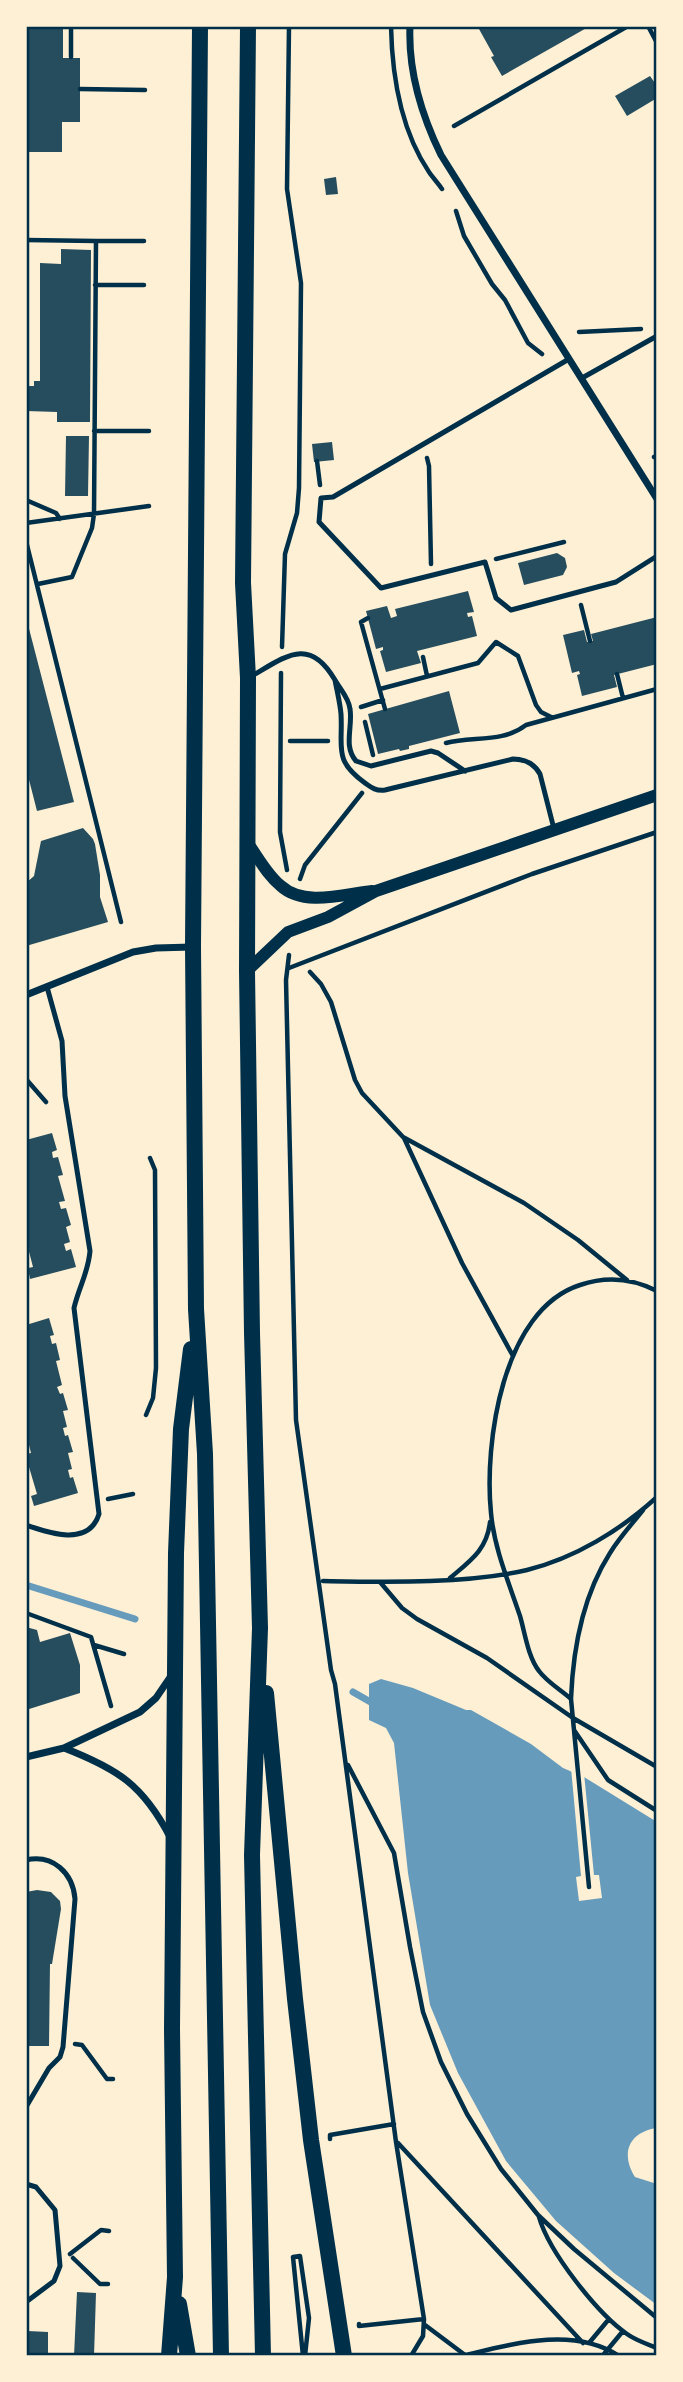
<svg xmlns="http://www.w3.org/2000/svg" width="683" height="2382" viewBox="0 0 683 2382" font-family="'PT Sans Narrow',sans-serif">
	<rect width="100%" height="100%" fill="#fdf0d5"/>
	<path fill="#669bbc" d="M381,1679l32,9 53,22h5l60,34 32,24 21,9 73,45v306c-28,4 -37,25 -22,49l22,7v121l-43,-32 -58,-52 -50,-60 -48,-88 -28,-68 -22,-132 -14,-130 -8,-15 -17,-8v-36z"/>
	<path fill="#fdf0d5" d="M571,1768l13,5 10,102h5l3,23 -23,3 -3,-24 5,-1z"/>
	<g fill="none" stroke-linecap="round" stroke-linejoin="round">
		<path stroke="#669bbc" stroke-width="7" d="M26,1585l109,34
			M353,1692l21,12"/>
	</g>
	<path fill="#264d5e" d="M484,26h106l-88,50 -11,-19 3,-1 -15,-27z
		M26,28h37v30h17v64h-18v30h-36z
		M650,76l7,10v12l-30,18 -12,-20z
		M336,177l2,17 -12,1 -2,-16z
		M61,249l30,1 -1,172h-33v-10l-31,-1v-25h8v-5h6v-118l21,1z
		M66,436h23l-1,60h-23z
		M332,442l2,18 -20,2 -2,-18z
		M557,553l8,5 2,9 -4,8 -39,10 -6,-22z
		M468,591l6,21 -7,1 1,4 4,-1 5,20 -60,15 4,12 -35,9 -6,-21 3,-1v-3l-7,2 -10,-38 21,-5 4,12 6,-2 -2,-7z
		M26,617l48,185 -37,9 -11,-43z
		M657,617v47l-43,11 3,12 -35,9 -5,-21 3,-1 -1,-3 -7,2 -9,-38 21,-5 3,12 6,-1 -2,-7z
		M449,691l11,42 -51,13v3l-9,2 -1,-2 -21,5 -10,-40z
		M83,828l10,11 2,5 5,31v22l8,25 -82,24v-63l8,-7 7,-35z
		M52,1133l5,17 -5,2 1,6 5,-1 5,18 -5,1 7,25 -6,1 2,7 5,-1 5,17 -5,2 4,15 -6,2 2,7 5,-2 5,18 -46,12 -2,-11 5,-1 -7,-27v-14l2,-1 -2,-8v-77z
		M49,1318l5,17 -4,1 2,8 4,-1 4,17 -4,1 6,24 -5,2 3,7 3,-1 5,17 -5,1 4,16 -4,1 2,8 3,-1 5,17 -5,1 4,16 -4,1 2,8 3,-1 5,16 -44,13 -3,-10 6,-2 -11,-37v-3l5,-1 -5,-20v-108z
		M26,1627l11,3 3,12 30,-9 10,32v28l-54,17z
		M37,1890l14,2 9,9 1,8 -9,55h-2l-1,82h-23v-154z
		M77,2292l19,1 -2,63h-20z
		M28,2331l20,1v24h-21z"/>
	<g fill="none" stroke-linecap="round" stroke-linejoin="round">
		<path stroke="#003049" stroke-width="4.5" d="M71,26v31
			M391,26c1,50 9,103 38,146 4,6 9,11 13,17
			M648,26l9,17
			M80,89l65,1
			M454,126l174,-100
			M456,211l8,25 28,48 13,16 23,43 14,11
			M26,240l70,1
			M95,285h49
			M579,332l62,-3
			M94,431h55
			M654,457l3,-1
			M427,458l2,8 2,98
			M317,461l3,24
			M26,500l30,13 4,6
			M26,523l123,-17
			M26,541l95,381
			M496,559l68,-17
			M38,584l34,-7 20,-49 2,-14 2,-273h48
			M581,605l9,36
			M368,618l-7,4 24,87
			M282,647l3,-93 12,-41 2,-25 2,-205 -14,-94 2,-163
			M423,657l4,19
			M281,673l-1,159 7,38
			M617,674l6,24
			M380,689l98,-26 18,-21 22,14 18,49 5,7 10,5
			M361,707l22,-7
			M365,722l8,33
			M290,741h38
			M446,743c27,-7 57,0 80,-18l131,-36
			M300,879l5,-14 57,-72
			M289,955l-3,25 10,440 35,250 4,14 61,458 28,177 -1,17 -12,20
			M289,968l243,-94 125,-42
			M310,972l11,12 10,18 24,78 7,13 41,44 121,66 54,37 49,40
			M26,1079l20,23
			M404,1138l58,125 51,93
			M146,1415l7,-17 3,-30 -1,-198 -5,-12
			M108,1499l25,-5
			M450,1578c20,-17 37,-28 40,-56
			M323,1581c62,1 144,3 204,-11 48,-12 94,-40 130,-73
			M380,1582l22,26 15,11 70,39 86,60 84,49
			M26,1613l65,24 20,69
			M94,1645l30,9
			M571,1699c-10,-9 -24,-17 -32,-28 -11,-14 -14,-38 -19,-55 -11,-33 -26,-68 -29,-103 -7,-69 11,-203 89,-228 26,-9 52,-7 77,6
			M574,1730l34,50 49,31
			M348,1765l46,88 16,94 13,65 18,50 26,52 34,55 37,46 36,34 83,69
			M589,1887l-18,-188c2,-51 11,-102 39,-146 9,-15 22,-29 33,-43
			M75,2044l7,1 25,34h6
			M330,2139v-4l64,-11
			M398,2143l185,200
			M539,2217c10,35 58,96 88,117 8,6 20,10 30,14
			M70,2254l31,-24 8,1
			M73,2258l27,26h8
			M359,2324v2l65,-7
			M425,2325l40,30
			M589,2343l20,-24
			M604,2354l19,-23
			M303,2356l-10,-99 7,-1 9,62 -4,38
			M462,2356c50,-12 111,-30 157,0"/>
		<path stroke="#003049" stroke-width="5" d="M569,359l-236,138 -12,1 -2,24 62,66 104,-26 11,36 15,12 105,-28 41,-26
			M582,378l75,-42
			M250,677c35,-20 59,-42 85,3 5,9 14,18 15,29 3,18 -7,37 6,52l15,5 60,-15 7,2 27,18
			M335,680c2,11 5,23 6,34 2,34 -8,46 24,69 7,5 11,8 20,7l128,-31c12,0 21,4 27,15l14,55
			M26,1525c23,8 63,22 73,-11l-25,-206c5,-22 14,-34 16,-57l-25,-155 -3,-55 -15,-54
			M26,1860c27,-6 47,13 49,39l-12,148 -3,10 -11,11 -23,39
			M26,2184l10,3 19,23 5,56 -6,15 -28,21"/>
		<path stroke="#003049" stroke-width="7" d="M410,26c-2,46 11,88 31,129l216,344
			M26,995l107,-43 23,-4 36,-1
			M64,1748c54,21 79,37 106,89
			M26,1757l38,-9 76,-36 16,-14 15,-22"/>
		<path stroke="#003049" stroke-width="12" d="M247,842c11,15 20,33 34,44 23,21 63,8 91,5
			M247,971l41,-39 40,-15 48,-26 281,-96"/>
		<path stroke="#003049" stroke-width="16" d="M200,26l-7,920 3,363 9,145 16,902
			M248,26l-5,557 5,95 -1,293 5,362 8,295 -8,227 11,501
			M266,1693l29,306 16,141 33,216
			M179,2304l9,52
			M169,2356l6,-79 -3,-248 4,-476 5,-124 10,-80"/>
	</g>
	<rect width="683" height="2382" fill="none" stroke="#fdf0d5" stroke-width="56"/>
	<rect x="28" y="28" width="627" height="2326" fill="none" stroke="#003049" stroke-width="2.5"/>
</svg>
